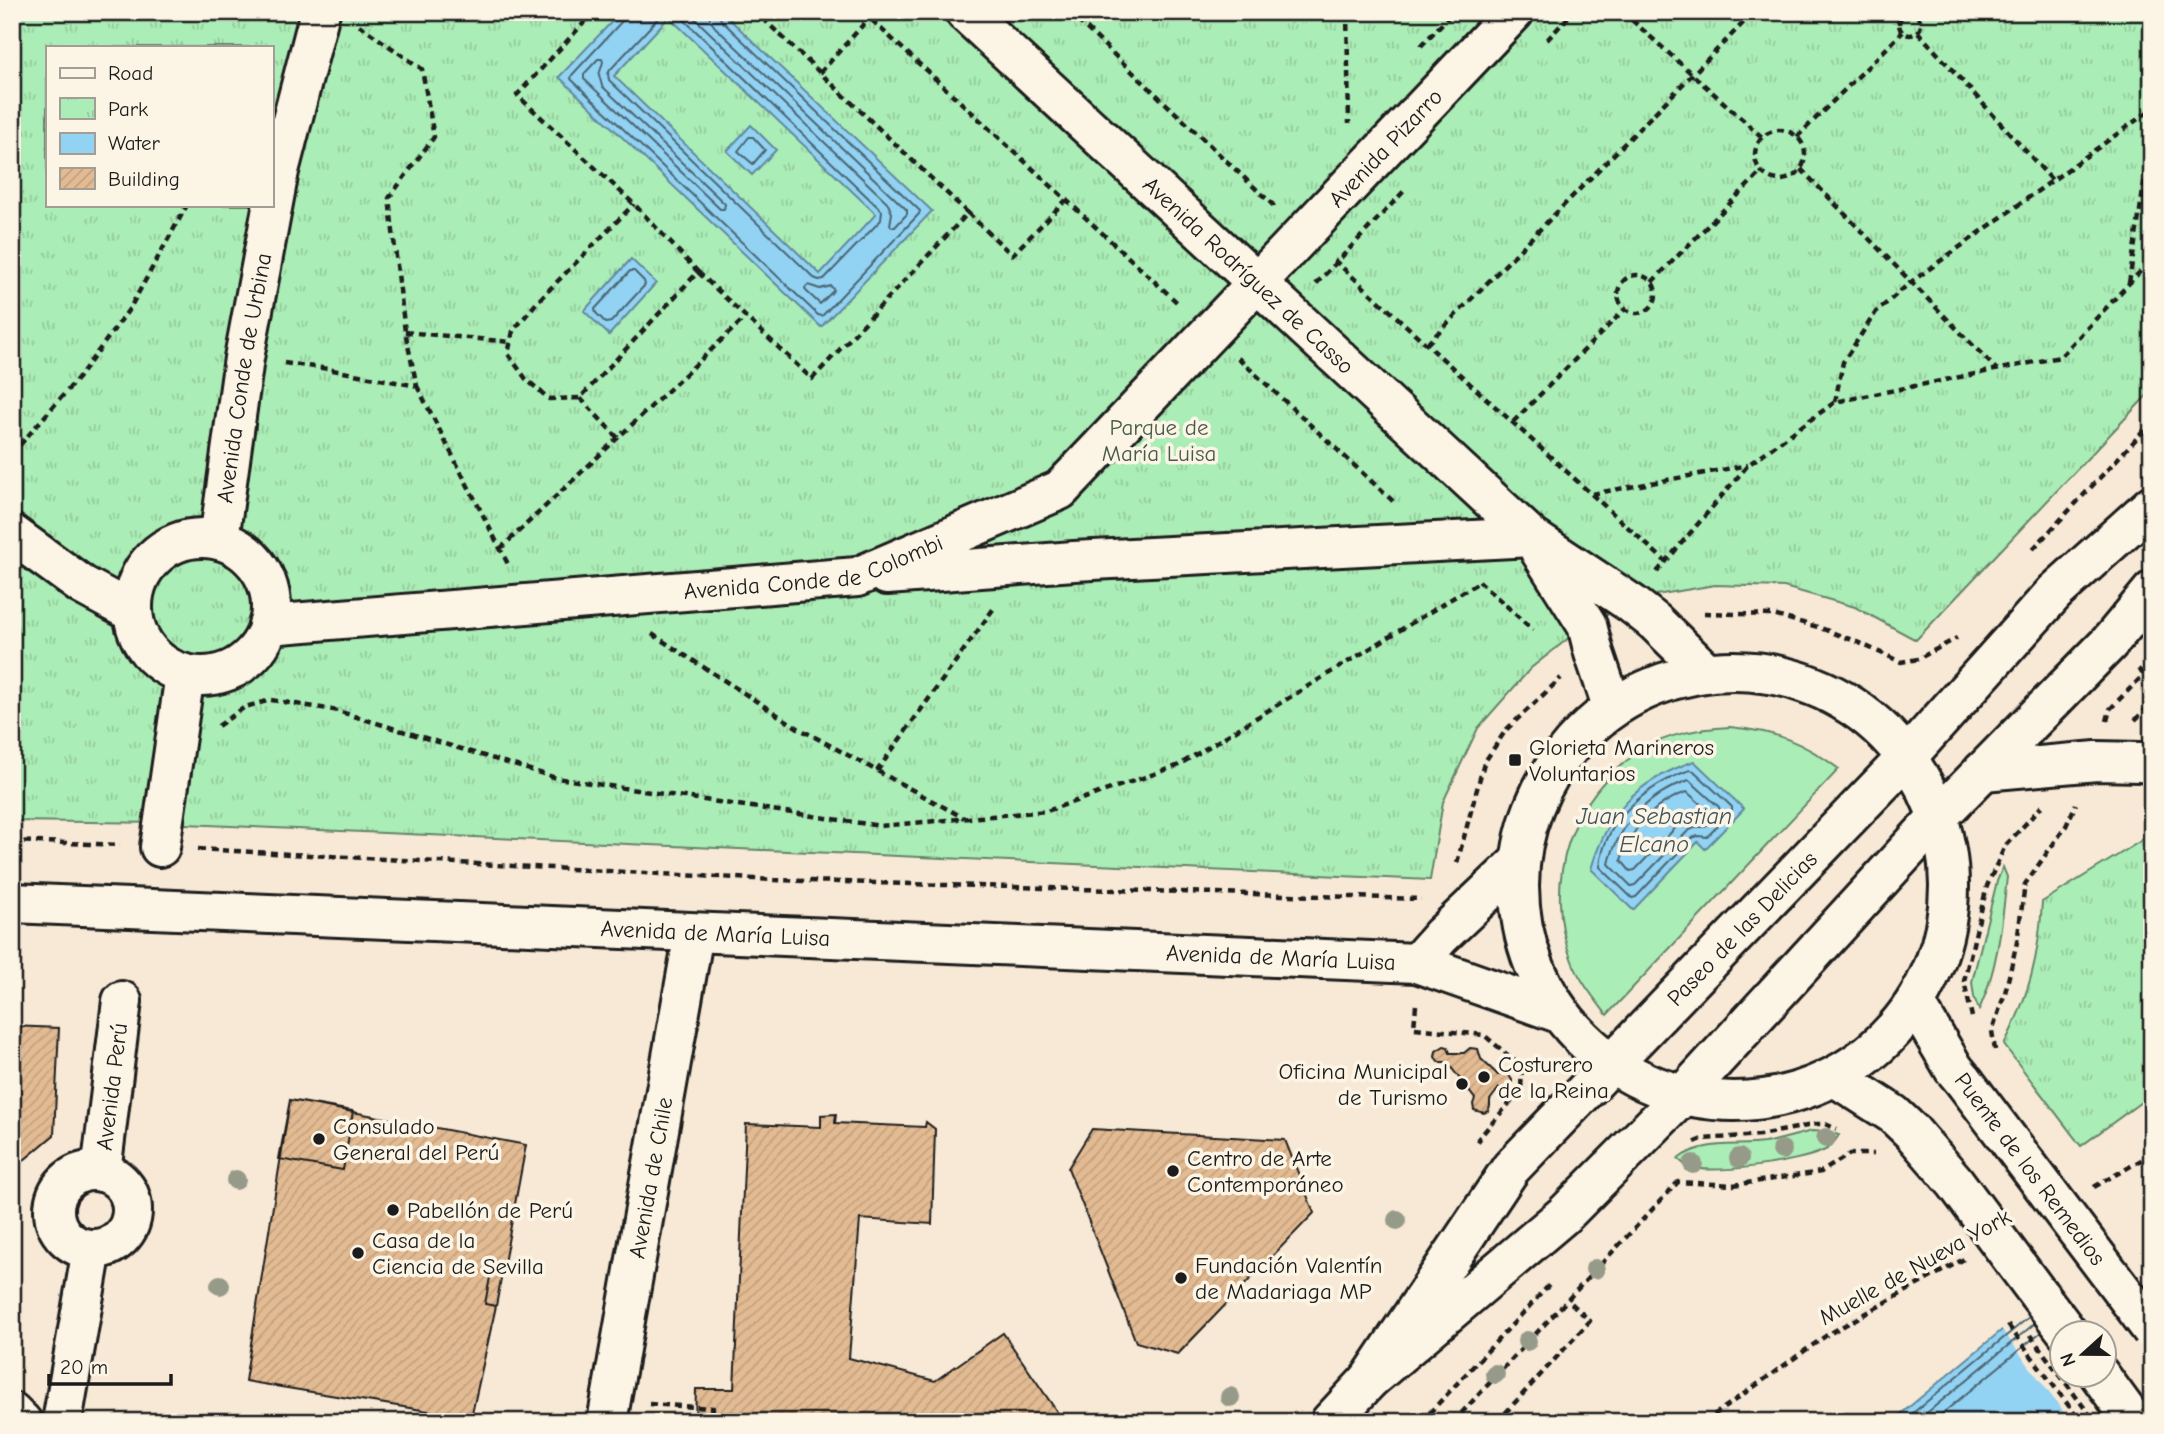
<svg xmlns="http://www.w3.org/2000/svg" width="2164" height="1434" viewBox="0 0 2164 1434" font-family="'Comic Neue',sans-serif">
	<defs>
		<pattern id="park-tufts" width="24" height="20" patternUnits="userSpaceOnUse" patternTransform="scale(1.75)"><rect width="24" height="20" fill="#abedb6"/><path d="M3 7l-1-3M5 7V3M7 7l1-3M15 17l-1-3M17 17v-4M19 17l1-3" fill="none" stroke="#93cb9c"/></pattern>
		<pattern id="building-hatch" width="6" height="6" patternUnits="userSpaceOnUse" patternTransform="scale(1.75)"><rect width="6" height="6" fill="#e3bb93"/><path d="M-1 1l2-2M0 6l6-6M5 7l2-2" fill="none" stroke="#c2a07e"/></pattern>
	</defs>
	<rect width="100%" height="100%" fill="#f7e9d5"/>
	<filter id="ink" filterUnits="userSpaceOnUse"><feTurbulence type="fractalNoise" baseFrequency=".0143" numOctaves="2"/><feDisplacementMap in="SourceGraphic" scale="14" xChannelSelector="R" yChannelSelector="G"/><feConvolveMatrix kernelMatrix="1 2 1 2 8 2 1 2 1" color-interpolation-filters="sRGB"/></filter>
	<g filter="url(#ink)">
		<path fill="#abedb6" stroke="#648469" stroke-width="2" d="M1730,727c45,4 73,15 109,42l-232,246c-13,-17 -27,-34 -35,-54 -31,-79 -1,-167 70,-211 27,-17 57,-21 88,-23z
			M2003,867l4,10c-5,46 -9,91 -28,133l-5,-13 -2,-15 25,-101z
			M1812,1131l16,1 11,3c-5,7 -8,13 -16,16 -23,11 -113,25 -136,15 -4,-2 -6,-5 -9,-7 24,-19 57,-12 86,-16 16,-3 32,-8 48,-12z"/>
		<path fill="url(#park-tufts)" stroke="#648469" stroke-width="2" fill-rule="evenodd" d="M12,12h2140v378l-236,250 -61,-33 -71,-20 -69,-2 -65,11 -43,18 -32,18 -5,5 -39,31 -53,60 -35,74 -13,78 -1267,-57 -151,-2zM47,47h224v158h-224z
			M2152,834v260l-71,52 -77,-101c25,-50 35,-87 38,-143z"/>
		<path fill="#92d2f3" stroke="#63899d" stroke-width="2" fill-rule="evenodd" d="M621,12h101l210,199 -111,116 -262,-250zM669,17l207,197 -56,60 -206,-198z
			M751,125l25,25 -24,25 -25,-24z
			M631,259l25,24 -47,52 -25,-24z
			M1694,761l50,48 -39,40 -7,-7 -65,68 -42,-41c18,-60 45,-87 103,-108z
			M2152,1250v172h-261l135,-112zM2062,1332h42v42h-42z"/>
		<path fill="#f7e9d5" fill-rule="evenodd" d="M2152,1247v175h-81l-71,-95 25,-20zM2062,1332h42v42h-42z"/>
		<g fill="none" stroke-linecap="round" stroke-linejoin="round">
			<path stroke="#4b6572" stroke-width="2" d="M625,12l-2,8 -51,55 -1,4 247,236 4,1 97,-102 1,-3 -199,-191 -3,-8
				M664,12l-54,58 -2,4 1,6 205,198 5,2 5,-1 57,-59 1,-9 -206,-199
				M688,12l199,190 5,11 -2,12 2,2h3l12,-13v-4l-192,-183 -5,-7 -1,-8
				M598,59h4l1,3 -4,13 3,11 123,118 -1,5h-4l-136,-130v-5z
				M749,137h4l12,13 -12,14 -15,-13z
				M630,271h4l10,10 1,4 -34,37 -5,1 -10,-10 -1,-4z
				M808,285l12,4 11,-3 3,4 -14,14 -14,-13 -1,-3z
				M1690,770l4,1 38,36v4l-25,26 -9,-1 -6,2 -56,59 -4,1 -32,-31c4,-48 48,-82 90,-97z
				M1689,780l30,27 1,4 -15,16h-9l-8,4 -53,54 -4,1 -22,-22c9,-40 42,-71 80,-84z
				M1687,792l18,16v4c-6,7 -16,5 -24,10l-46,48 -5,1 -9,-11c8,-30 36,-59 66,-68z
				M1902,1422l127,-105
				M1916,1422l118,-98
				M1932,1422l109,-90"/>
		</g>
		<path fill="url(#building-hatch)" stroke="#1c1c1c" stroke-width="2" d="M12,1026l47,2 -5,107 -42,35z
			M1444,1046l4,1 2,6h14l6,-5 8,1 3,10 17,16 5,-2 5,1 4,6 -1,7 -5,2 -7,-1 -9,12v6l-2,5 -4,2 -10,-3 -1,-6 2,-5 -28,-37h-8l-4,-5 1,-6z
			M290,1100l236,45 -22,118 -11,-2 -8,43 11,2 -25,112 -226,-37z
			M290,1100l63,11 -10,59 -64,-11z
			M836,1114l-1,9 90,4 1,-5 9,7 -3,95 -72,-5 -11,139 86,23 68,-48 61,89h-369l1,-33h38l12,-265 75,3v-12z
			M1092,1129l193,11 29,73 -136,141 -42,-12 -68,-174z
			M493,1261l11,2 -8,43 -11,-2z"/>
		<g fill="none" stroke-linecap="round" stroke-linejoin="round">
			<g stroke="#1c1c1c" stroke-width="44">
				<g id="minor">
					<path id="s1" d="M965,12l566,525 101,67 23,18 50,49"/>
					<path d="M12,534l70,51 50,27"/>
					<circle cx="202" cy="607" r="69"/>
					<path id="s2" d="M219,540l25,-182 35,-187 41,-159"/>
					<path d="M1540,551l47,74 7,28 18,53"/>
					<path d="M887,575l187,-14 457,-24"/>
					<path id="s3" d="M268,625l589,-48 203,-87 454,-478"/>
					<path d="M1983,771l114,-10 44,1 11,2"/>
					<path d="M160,847l25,-173"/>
					<circle cx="93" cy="1210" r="39"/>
					<path id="s4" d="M101,1172l21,-171"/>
					<path d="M12,1412l10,10"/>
					<path d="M62,1422l30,-173"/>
					<path id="s5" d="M607,1422l87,-489"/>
				</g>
			</g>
			<g stroke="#1c1c1c" stroke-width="44">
				<g id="major">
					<circle cx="1734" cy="886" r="215"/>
					<path id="s6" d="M12,903l1405,60 142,50"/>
					<path d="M1417,963l24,-27 78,-74"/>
					<path d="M1915,1003l39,66 10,12"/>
					<path d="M1835,1077l58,37 19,18"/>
					<path d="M2039,1295l28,37"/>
					<path d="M2099,1374l35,48"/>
					<path id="s7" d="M1369,1380l142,-212 396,-411 148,-165 97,-87"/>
					<path d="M1330,1422l39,-42 196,-166 117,-118 256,-279 171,-174 43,-52"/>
				</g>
			</g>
			<path stroke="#1c1c1c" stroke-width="4.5" stroke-dasharray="7 5" stroke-linecap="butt" d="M594,12l-77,83 117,109 64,68 -118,126 -31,1 -23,-20 -18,-25 5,-23 26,-31 95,-96
				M863,12l317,293
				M1069,12l204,193 2,-1
				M1347,12l2,112
				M1623,12l139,125
				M1899 24a11 11 0 1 1 22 0a11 11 0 1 1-22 0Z
				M1918,32l134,148
				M1547,40l26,-28
				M1421,46l32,-34
				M820,73l49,-55
				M1755 155a25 25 0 1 1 50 0a25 25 0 1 1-50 0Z
				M1797,137l106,-105
				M1801,169l195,200
				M968,213l44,42 54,-55
				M1334,260l331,301
				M698,272l114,107 156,-166 -212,-201
				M1618 294a19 19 0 1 1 38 0a19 19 0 1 1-38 0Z
				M1652,282l109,-110
				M2129,283l23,-152
				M1316,284l90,-95
				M405,332l106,10
				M1427,344l327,-332
				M1238,358l158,146
				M284,363l38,5 95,18 -12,-54 -16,-134 45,-61 -12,-68 -63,-44
				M417,386l92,180
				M580,398l38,40
				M1835,402l8,-40 33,-50 35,-30 241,-173
				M1513,422l112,-113
				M12,454l67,-77 51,-69 57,-103
				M1592,494l156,-29
				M500,549l246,-232
				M2033,549l119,-127
				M1657,572l91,-107 87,-63 225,-45 92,-98
				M1479,581l54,49
				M1704,613l69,2 45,12 39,15 44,20 17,-3 39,-21
				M652,634l146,94 166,90
				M2138,669l14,13
				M2135,720l17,-17
				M2107,721l3,-12 42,-43
				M218,726l27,-19 26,-7 63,10 222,68 324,48 167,-15 130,-45 302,-184
				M877,771l117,-163
				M12,841l108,4
				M198,849l576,31 647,19
				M1457,863l27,-100 22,-33 55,-52
				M1416,1005l-2,23 70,7 38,32 -1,23 -43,49 3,2
				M1972,1017l-8,-36 23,-95 18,-40 37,-40
				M1995,1050l-3,-19 13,-38 12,-51 8,-58 41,-58 10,-22
				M1695,1142l7,-3 58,-4 57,-11h8l12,5
				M2094,1187l58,-33
				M649,1404l64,4 -1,14
				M1421,1422l131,-140
				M1453,1422l225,-240 55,3 88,-13 29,-18h24
				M1497,1422l93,-101 -22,-21
				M1704,1422l123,-87 137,-76"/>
			<use href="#minor" stroke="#fcf5e5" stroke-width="38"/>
			<use href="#major" stroke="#fcf5e5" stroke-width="38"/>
			<g stroke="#1c1c1c" stroke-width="44" stroke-linecap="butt">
				<path id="major-bridge" d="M1964,1081l188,249
					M1912,1132l43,50 84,113"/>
			</g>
			<path stroke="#1c1c1c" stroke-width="4.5" stroke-dasharray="7 5" stroke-linecap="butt" d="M2008,1325l73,97
				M2030,1335l65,87"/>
			<use href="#major-bridge" stroke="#fcf5e5" stroke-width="38"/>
		</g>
		<g fill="#969b89">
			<circle cx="1826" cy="1138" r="10"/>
			<circle cx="1782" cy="1150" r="10"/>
			<circle cx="1739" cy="1158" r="10"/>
			<circle cx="1693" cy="1164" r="10"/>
			<circle cx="236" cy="1180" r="10"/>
			<circle cx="1397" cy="1220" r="10"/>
			<circle cx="1595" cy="1269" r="10"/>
			<circle cx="220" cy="1285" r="10"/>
			<circle cx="1527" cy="1341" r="10"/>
			<circle cx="1495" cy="1374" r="10"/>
			<circle cx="1230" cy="1397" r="10"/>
		</g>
	</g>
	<g fill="#1c1c1c" stroke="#fcf5e5" stroke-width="2.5">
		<rect x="1508" y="753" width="14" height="14" rx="3.5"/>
		<circle cx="1484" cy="1077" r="7"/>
		<circle cx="1462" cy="1084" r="7"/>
		<circle cx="319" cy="1139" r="7"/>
		<circle cx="1173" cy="1171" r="7"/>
		<circle cx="393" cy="1210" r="7"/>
		<circle cx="358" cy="1253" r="7"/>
		<circle cx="1181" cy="1278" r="7"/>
	</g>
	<g text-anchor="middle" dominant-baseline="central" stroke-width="7" stroke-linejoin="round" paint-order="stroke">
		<g font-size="23" fill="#1c1c1c" stroke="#fcf5e5">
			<text stroke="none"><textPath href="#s3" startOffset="1284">Avenida Pizarro</textPath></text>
			<text stroke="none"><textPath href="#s1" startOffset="387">Avenida Rodríguez de Casso</textPath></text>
			<text stroke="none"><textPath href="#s2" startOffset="164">Avenida Conde de Urbina</textPath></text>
			<text stroke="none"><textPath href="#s3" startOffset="550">Avenida Conde de Colombi</textPath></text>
			<text stroke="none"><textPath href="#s7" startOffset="588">Paseo de las Delicias</textPath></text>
			<text stroke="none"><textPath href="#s6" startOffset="704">Avenida de María Luisa</textPath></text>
			<text stroke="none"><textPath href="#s6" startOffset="1270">Avenida de María Luisa</textPath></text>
			<text stroke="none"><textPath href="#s4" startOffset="86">Avenida Perú</textPath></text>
			<text transform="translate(2030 1169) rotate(53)">Puente de los Remedios</text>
			<text stroke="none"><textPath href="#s5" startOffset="248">Avenida de Chile</textPath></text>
			<text transform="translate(1915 1267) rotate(-29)">Muelle de Nueva York</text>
		</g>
		<g font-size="23" fill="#475b4a" stroke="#fcf5e5">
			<text x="1159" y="427">Parque de<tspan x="1159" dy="26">María Luisa</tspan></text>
		</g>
		<g font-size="23" fill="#1c1c1c" stroke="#fcf5e5" text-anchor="start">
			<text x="1529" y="747">Glorieta Marineros<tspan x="1529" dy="26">Voluntarios</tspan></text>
			<text x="1498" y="1064">Costurero<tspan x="1498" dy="26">de la Reina</tspan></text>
			<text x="1448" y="1071" text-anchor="end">Oficina Municipal<tspan x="1448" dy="26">de Turismo</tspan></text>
			<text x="333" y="1126">Consulado<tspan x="333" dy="26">General del Perú</tspan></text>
			<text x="1187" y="1158">Centro de Arte<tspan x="1187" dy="26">Contemporáneo</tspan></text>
			<text x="407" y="1210">Pabellón de Perú</text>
			<text x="372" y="1240">Casa de la<tspan x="372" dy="26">Ciencia de Sevilla</tspan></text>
			<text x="1195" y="1265">Fundación Valentín<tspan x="1195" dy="26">de Madariaga MP</tspan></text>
		</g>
		<g font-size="24" font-style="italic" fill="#3f535c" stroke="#fcf5e5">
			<text x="1654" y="816">Juan Sebastian<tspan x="1654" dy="28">Elcano</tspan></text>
		</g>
	</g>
	<rect width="2164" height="1434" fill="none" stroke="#fcf5e5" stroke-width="42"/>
	<rect x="21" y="21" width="2122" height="1392" fill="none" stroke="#1c1c1c" stroke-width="2.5" filter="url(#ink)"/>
	<rect x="46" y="46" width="228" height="161" fill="#fcf5e5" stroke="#a29e95" stroke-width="2"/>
	<rect x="60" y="68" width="35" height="10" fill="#fcf5e5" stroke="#a29e95" stroke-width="2"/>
	<text x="108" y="80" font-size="21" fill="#1c1c1c">Road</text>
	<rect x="60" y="98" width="35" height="21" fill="url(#park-tufts)" stroke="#a29e95" stroke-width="2"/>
	<text x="108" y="116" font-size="21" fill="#1c1c1c">Park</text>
	<rect x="60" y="133" width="35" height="21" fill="#92d2f3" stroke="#a29e95" stroke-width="2"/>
	<text x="108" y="150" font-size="21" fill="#1c1c1c">Water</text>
	<rect x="60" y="168" width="35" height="21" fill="url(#building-hatch)" stroke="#a29e95" stroke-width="2"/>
	<text x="108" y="186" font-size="21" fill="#1c1c1c">Building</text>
	<g transform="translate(2083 1354) rotate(249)"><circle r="33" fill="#fcf5e5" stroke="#a29e95" stroke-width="2"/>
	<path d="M0-5L12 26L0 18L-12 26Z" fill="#1c1c1c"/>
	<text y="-10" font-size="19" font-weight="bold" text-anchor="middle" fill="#1c1c1c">N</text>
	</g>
	<path d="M49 1374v10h122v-10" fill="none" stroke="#1c1c1c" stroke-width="3.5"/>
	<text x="60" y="1374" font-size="21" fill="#1c1c1c" stroke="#fcf5e5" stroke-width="5" paint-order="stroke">20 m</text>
</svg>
